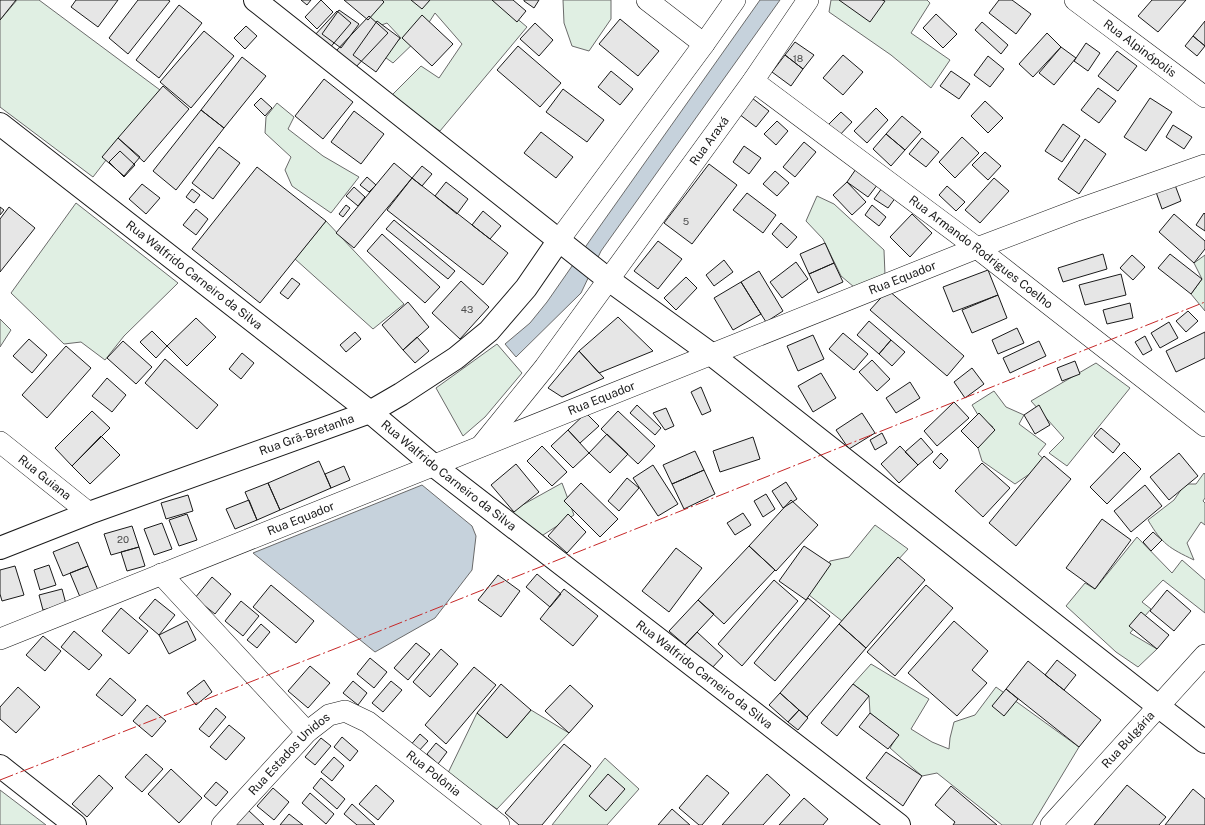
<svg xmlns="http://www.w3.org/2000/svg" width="1205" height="825" viewBox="0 0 1205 825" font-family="'Public Sans',sans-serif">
	<rect width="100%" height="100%" fill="#fff"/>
	<path fill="#e0efe3" stroke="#6a6a6a" d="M17,0h22l121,90 -67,87 -93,-70v-87z
		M380,0h115l32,27 -87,104 -51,-33 32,-32 18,12 23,-34 -27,-31 -16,25 -26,25 -11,-8 19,-17 -14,-15 -11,4 -7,-11z
		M563,0h48v19l-22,32 -17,-5 -8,-23z
		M831,0h96l3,3 -19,30 39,27 -19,28 -40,-33 -62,-43z
		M277,103l17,14 -6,12 35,27 36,21 -28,36 -39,-27 -7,-16 6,-13 -26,-24 1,-16z
		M817,196l17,8 50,46 1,25 -31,12 -13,-11 -18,-37 -17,-18z
		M76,203l102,80 -54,53 -19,24 -24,-18 -17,2 -53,-51z
		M326,221l78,83 -31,25 -78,-70z
		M1205,255v56l-14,-17 11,-15 -8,-16z
		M0,319l11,11 -11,17z
		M497,344l25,29 -37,44 -22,19 -27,-48z
		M1096,363l34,25 -63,78 -18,-13 15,-15 -33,-37z
		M994,391l12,16 18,8 -5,9 27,20 -8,10 9,8 -32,22 -33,-23 -4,-13 15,-21 -15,-12 -6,-10z
		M1204,473l1,1v24l-2,3 2,2v22l-4,-3 -14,21 7,17c-25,-12 -32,-16 -46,-40l26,-20 11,-16h11z
		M562,483l12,32 -34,22 -32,-24z
		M875,525l33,24 -66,72 -33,-26 21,-34 19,-4z
		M1137,537l35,36 10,-13 23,20v33l-42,-33 -21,22 9,7 -21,24 27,16 -19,18 -22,-15 -50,-46 19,-23 10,6z
		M871,664l58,35 -18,30 21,13 17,7 1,-11 4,-16 21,-7 21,-28 83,60 -47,78h-30l-65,-52 -15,3 -32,-28 8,-13 -28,-22 -1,-17 -16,-12z
		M531,710l38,23 -72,76 -50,-34 30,-62 30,25z
		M605,758l34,31 -32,36h-55z
		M0,790l46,35h-46z"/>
	<path fill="#c6d2dc" stroke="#6a6a6a" d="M760,0h20l-179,251 -20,42 -65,64 -11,-13 25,-21 17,-21 46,-66z
		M422,485l50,41 4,10 -4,34 -37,48 -60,34 -122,-99z"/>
	<path fill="#e6e6e6" stroke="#1a1a1a" d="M0,0h16l-16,20z
		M76,0h42l-20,27 -27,-20z
		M138,0h30l2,1 -42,53 -19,-16z
		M301,0h10l-4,5z
		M321,0l12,12 -16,17 -12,-12z
		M344,0h38l2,2 -16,18z
		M411,0h19l-8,9z
		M492,0h21l13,11 -9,11z
		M524,0h15l-5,8 -10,-7z
		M839,0h43l3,1 -15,21z
		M999,0h13l19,14 -15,20 -27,-21z
		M1152,0h34l-28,32 -20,-16z
		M179,5l23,18 -43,55 -23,-18z
		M339,10l20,14 -18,24 -19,-14z
		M337,11l14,12 -23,27 -14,-14z
		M936,14l21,20 -14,14 -20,-20z
		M422,15l31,29 -21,22 -30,-28z
		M369,16l19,17 -34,36 -18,-18z
		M620,19l39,32 -21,25 -39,-32z
		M377,21l23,17 -24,34 -23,-17z
		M1205,21v25l-12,-10z
		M982,22l26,23 -7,9 -26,-24z
		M535,23l18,17 -14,16 -19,-17z
		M246,26l11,10 -12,13 -11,-11z
		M204,31l30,25 -43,52 -31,-26z
		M1047,33l14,14 -28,30 -14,-13z
		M1193,36l12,10 -8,10 -12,-10z
		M795,42l19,13 -11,14 -18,-14z
		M1086,43l14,10 -12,18 -14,-10z
		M518,46l43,37 -21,24 -43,-37z
		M1061,47l15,11 -22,27 -15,-12z
		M1117,51l20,15 -19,25 -20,-15z
		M785,55l18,14 -12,17 -19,-14z
		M843,55l20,17 -20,23 -20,-17z
		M988,56l16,13 -14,18 -16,-12z
		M242,57l24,19 -42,52 -23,-18z
		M611,71l22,18 -13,16 -22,-18z
		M951,71l19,13 -11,15 -19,-13z
		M324,79l29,23 -30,37 -28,-23z
		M163,86l26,23 -45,53 -26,-24z
		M1098,88l18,13 -17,22 -18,-13z
		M563,89l41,31 -17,22 -41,-30z
		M261,98l11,10 -7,8 -11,-11z
		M752,98l17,13 -13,16 -17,-13z
		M1150,98l22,14 -26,39 -22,-14z
		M985,101l18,17 -15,15 -17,-17z
		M876,108l12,12 -21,23 -13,-12z
		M201,110l23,18 -48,62 -23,-19z
		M354,111l30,23 -23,30 -30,-22z
		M841,112l11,10 -14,15 -11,-11z
		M902,116l19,16 -16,18 -19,-16z
		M777,121l11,10 -12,14 -12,-11z
		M1063,124l17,12 -18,26 -17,-11z
		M1173,125l19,12 -8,12 -18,-12z
		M541,132l32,25 -17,21 -32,-25z
		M886,134l19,16 -14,16 -18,-17z
		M962,137l17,16 -24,25 -16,-16z
		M118,138l22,19 -16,19 -22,-19z
		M922,138l17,14 -13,15 -17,-13z
		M1085,139l21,15 -27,40 -21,-15z
		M804,142l12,10 -21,25 -12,-10z
		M744,146l17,12 -12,16 -16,-12z
		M219,147l21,16 -27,36 -21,-16z
		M120,151l15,14 -11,12 -15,-15z
		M985,152l16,14 -13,14 -16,-15z
		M394,163l18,15 -58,70 -18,-15z
		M709,164l28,21 -45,59 -28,-21z
		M422,166l10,8 -10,12 -10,-8z
		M257,167l69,54 -66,82 -68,-54z
		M856,169l22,15 -10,13 -21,-15z
		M775,171l14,12 -12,13 -14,-12z
		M367,177l9,8 -7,7 -9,-7z
		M412,178l96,75 -25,32 -96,-75z
		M994,178l15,13 -29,32 -15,-13z
		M446,182l22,17 -11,15 -22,-18z
		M847,182l19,20 -14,13 -19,-20z
		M142,184l18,14 -14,16 -17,-15z
		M1175,185l6,16 -19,8 -6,-17z
		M947,186l18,16 -9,9 -17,-16z
		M354,187l11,10 -7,9 -12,-10z
		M882,188l14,9 -8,11 -14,-9z
		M192,189l8,6 -6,8 -8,-6z
		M747,193l29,22 -13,18 -30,-23z
		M346,205l4,3 -7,9 -4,-3z
		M872,205l14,12 -7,9 -14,-11z
		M0,207l4,3 -4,5z
		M9,207l26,21 -35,44v-53z
		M196,209l12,10 -12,16 -13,-10z
		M483,211l18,15 -11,13 -18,-14z
		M1204,213l1,1v17l-9,-6z
		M912,214l20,19 -22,24 -20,-20z
		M1174,214l31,27v8l-11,14 -35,-31z
		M394,220l61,51 -7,8 -62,-50z
		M781,223l16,14 -10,11 -15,-14z
		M382,234l58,53 -15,16 -58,-52z
		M658,241l24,18 -24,30 -24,-18z
		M825,243l9,20 -25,11 -9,-20z
		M1103,254l4,15 -44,13 -5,-14z
		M1170,254l32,25 -11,15 -33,-26z
		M1132,255l13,12 -12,13 -13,-12z
		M724,260l9,12 -19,14 -8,-11z
		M796,262l12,17 -26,19 -12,-16z
		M834,263l9,19 -25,11 -9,-19z
		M988,270l10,25 -45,17 -10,-25z
		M759,271l24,40 -17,11 -25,-40z
		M1121,274l5,21 -41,10 -6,-20z
		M686,277l11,11 -21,22 -12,-12z
		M292,278l8,6 -12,15 -8,-6z
		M461,281l28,26 -29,32 -28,-26z
		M741,282l20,32 -28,16 -19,-32z
		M888,290l76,66 -17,20 -77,-66z
		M998,295l9,23 -35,15 -10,-23z
		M408,302l21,25 -26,23 -21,-25z
		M1130,303l3,15 -26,6 -4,-14z
		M1188,311l10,10 -12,11 -10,-11z
		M618,317l35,34 -54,22 -20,-22z
		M196,318l20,19 -29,29 -20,-20z
		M869,321l22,19 -12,14 -22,-19z
		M1169,322l9,16 -18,10 -9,-15z
		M1017,328l7,15 -26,11 -6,-14z
		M152,331l15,15 -11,12 -16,-16z
		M355,332l6,7 -15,13 -6,-7z
		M1205,332v26l-29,14 -10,-21z
		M843,333l25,21 -14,16 -25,-21z
		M813,335l11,24 -26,12 -11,-25z
		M1145,336l7,14 -9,5 -8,-13z
		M417,337l12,14 -14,12 -12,-13z
		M29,339l18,16 -15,18 -19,-17z
		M891,340l14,12 -13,14 -13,-12z
		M123,341l29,26 -16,17 -29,-26z
		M1039,341l7,15 -36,17 -7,-15z
		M66,346l25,22 -44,50 -25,-23z
		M579,351l25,27 -42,19 -14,-9z
		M242,353l12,10 -13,16 -12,-10z
		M165,359l53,46 -21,24 -52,-46z
		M872,360l18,19 -13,12 -18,-19z
		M1075,361l5,13 -18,7 -5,-13z
		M972,368l12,16 -19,14 -11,-16z
		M821,373l15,25 -23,14 -15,-26z
		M107,378l19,17 -14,17 -20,-16z
		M910,382l10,16 -24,15 -10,-15z
		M701,387l10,24 -9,4 -11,-23z
		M954,402l15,16 -32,28 -13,-15z
		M637,405l24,23 -6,7 -25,-22z
		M1039,405l11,20 -15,9 -11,-19z
		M666,408l8,18 -9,4 -12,-17z
		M92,411l18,17 -38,38 -17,-18z
		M618,411l37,35 -17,18 -37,-35z
		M586,413l13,13 -19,17 -12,-13z
		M862,413l13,20 -26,16 -13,-19z
		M979,413l16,17 -17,18 -17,-17z
		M1101,428l19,16 -7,9 -19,-17z
		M568,430l21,23 -16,15 -22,-22z
		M882,433l5,10 -12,7 -5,-10z
		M607,434l21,20 -18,19 -21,-20z
		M101,436l19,19 -30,29 -18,-18z
		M753,437l7,22 -40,13 -7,-21z
		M921,438l12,14 -15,13 -13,-13z
		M542,446l25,26 -15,14 -25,-25z
		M900,446l18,19 -19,18 -18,-19z
		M695,451l9,19 -32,14 -9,-19z
		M1124,452l17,17 -34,35 -17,-17z
		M941,453l7,7 -8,9 -7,-7z
		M1179,453l19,23 -29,24 -19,-23z
		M1044,456l27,23 -55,67 -27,-23z
		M319,461l12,27 -51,22 -12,-27z
		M982,463l28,25 -27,29 -28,-26z
		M516,464l23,28 -25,20 -23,-27z
		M653,465l25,39 -20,12 -25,-38z
		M344,466l6,14 -19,8 -6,-14z
		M704,470l11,24 -31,15 -12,-25z
		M627,478l12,10 -20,23 -11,-10z
		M786,482l11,17 -14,9 -11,-17z
		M268,483l12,27 -23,10 -12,-28z
		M581,483l37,36 -18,18 -36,-36z
		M1145,485l17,21 -31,26 -17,-21z
		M766,494l9,15 -12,8 -9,-16z
		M188,495l5,16 -27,8 -5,-16z
		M249,500l8,20 -22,9 -9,-20z
		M791,500l27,25 -42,46 -27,-25z
		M743,513l8,12 -16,10 -8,-12z
		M187,514l10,26 -18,6 -10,-26z
		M568,514l18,18 -19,21 -19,-17z
		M1102,519l29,21 -36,49 -29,-21z
		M162,523l10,26 -18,6 -10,-26z
		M132,526l7,21 -28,8 -7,-21z
		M1153,532l9,8 -11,11 -8,-9z
		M78,542l10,24 -25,10 -10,-24z
		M749,546l26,24 -51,54 -26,-24z
		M804,546l27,18 -25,36 -27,-19z
		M139,547l6,19 -18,5 -6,-19z
		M676,548l26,20 -33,44 -27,-21z
		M898,557l27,23 -59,68 -27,-24z
		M49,565l7,20 -16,5 -6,-20z
		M15,566l9,29 -22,6 -2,-7v-24z
		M88,566l10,24 -18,7 -10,-24z
		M537,574l24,20 -11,13 -24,-20z
		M498,575l22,16 -19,26 -23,-17z
		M212,577l19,17 -16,20 -20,-16z
		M774,580l24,21 -56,65 -24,-22z
		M271,585l43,36 -18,22 -43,-36z
		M926,585l27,23 -58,68 -28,-24z
		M62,589l4,15 -23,6 -4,-15z
		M564,589l34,27 -25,30 -33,-27z
		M1167,590l24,21 -17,20 -24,-20z
		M808,598l22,18 -55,65 -21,-18z
		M155,599l20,16 -16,20 -20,-17z
		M698,600l16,14 -29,31 -16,-14z
		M241,601l18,15 -16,20 -18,-15z
		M121,608l27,23 -19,23 -27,-23z
		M1141,612l28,23 -12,14 -28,-23z
		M187,621l9,19 -27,14 -10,-19z
		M954,621l34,30 -16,19 15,13 -30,33 -49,-43z
		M261,624l9,8 -13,16 -10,-8z
		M839,624l27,24 -59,69 -27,-24z
		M74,631l28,24 -13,15 -28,-23z
		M697,632l26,24 -12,13 -26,-24z
		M43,636l18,15 -16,20 -19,-16z
		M416,643l14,11 -22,26 -14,-12z
		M441,649l17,15 -28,33 -17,-15z
		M370,658l17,14 -13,16 -17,-14z
		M1057,660l19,15 -12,15 -19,-15z
		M1028,661l73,59 -22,27 -73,-58z
		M310,666l20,17 -22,25 -20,-17z
		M474,667l22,18 -50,59 -21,-19z
		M110,678l26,22 -14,16 -26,-21z
		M204,680l8,12 -16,13 -9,-12z
		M353,681l14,12 -9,12 -15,-12z
		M391,681l11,9 -19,22 -11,-9z
		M501,684l30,26 -24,28 -30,-25z
		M853,684l16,12 -32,40 -16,-13z
		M570,685l23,21 -24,27 -24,-22z
		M18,687l22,20 -24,26 -16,-14v-12z
		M1006,689l12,10 -14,17 -12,-10z
		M780,693l19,17 -11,12 -19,-17z
		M147,705l19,16 -14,16 -19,-16z
		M216,708l10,9 -17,20 -10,-8z
		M799,710l9,8 -10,12 -10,-8z
		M870,713l29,22 -11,14 -29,-22z
		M229,725l16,13 -19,22 -16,-13z
		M420,734l8,7 -11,12 -8,-6z
		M342,737l16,14 -8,10 -16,-14z
		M321,738l10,8 -16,19 -10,-8z
		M436,743l11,9 -9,12 -11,-10z
		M564,744l27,22 -49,59h-23l-14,-12z
		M886,752l36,24 -19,30 -37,-28z
		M146,754l17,15 -21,23 -17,-15z
		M334,757l10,9 -12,15 -11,-9z
		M171,769l31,29 -23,25 -31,-29z
		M608,774l17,15 -19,22 -17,-15z
		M767,774l23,21 -27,30h-41z
		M99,775l14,13 -26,29 -15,-13z
		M707,775l22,18 -27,32h-3l-20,-17z
		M321,778l24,21 -8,10 -24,-21z
		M216,782l12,10 -12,14 -12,-10z
		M376,785l18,16 -16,19 -19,-16z
		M1127,785l39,32 -7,8h-65z
		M951,786l46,39h-44l2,-3 -20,-17z
		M273,788l16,14 -15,18 -17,-14z
		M1193,789l12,10v26h-40z
		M310,793l24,21 -8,10 -24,-21z
		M804,798l24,21 -5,6h-44z
		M352,804l23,21h-18l-13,-11z
		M672,809l18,16h-32z
		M248,810l16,15h-30z
		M289,814l14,11h-23z"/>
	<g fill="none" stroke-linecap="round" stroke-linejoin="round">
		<g stroke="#1a1a1a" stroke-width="22">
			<g id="street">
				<path d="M647,0l57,44"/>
				<path id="s1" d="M1075,0l130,97"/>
				<path id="s2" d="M753,81l224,167 228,178"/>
				<path d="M559,240l145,-196 31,-44"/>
				<path id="s3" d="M0,442l89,71"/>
				<path id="s4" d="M481,446l64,-79 208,-286 55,-81"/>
				<path d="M161,574l146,158"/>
				<path id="s5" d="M0,639l977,-391 100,-38 128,-45"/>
				<path id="s6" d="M222,825l85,-93 22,-17 16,-4 23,11 131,103"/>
				<path id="s7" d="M1051,825l154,-170"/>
			</g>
		</g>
		<g stroke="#1a1a1a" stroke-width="24">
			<g id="secondary">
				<path d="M255,0l354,280 102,74 447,352 47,36"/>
				<path id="s8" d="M0,124l370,288 63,53 466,360"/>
				<path id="s9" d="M0,548l89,-35 281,-101 31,-18 55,-36 33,-27 37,-43 33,-48"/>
				<path d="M0,766l75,59"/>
			</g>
		</g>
		<use href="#street" stroke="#fff" stroke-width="21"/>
		<use href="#secondary" stroke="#fff" stroke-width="22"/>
		<path stroke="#c62828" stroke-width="1" stroke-dasharray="14 3 2 3" stroke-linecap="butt" d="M0,780l342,-134 863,-344"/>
	</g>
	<g text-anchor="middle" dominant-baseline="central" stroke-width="3" stroke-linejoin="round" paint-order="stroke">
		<g font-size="10" fill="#4d4d4d">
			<text x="798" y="58">18</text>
			<text x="686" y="221">5</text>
			<text x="467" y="309">43</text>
			<text x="123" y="539">20</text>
		</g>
		<g font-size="12" fill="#1a1a1a" stroke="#fff">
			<text stroke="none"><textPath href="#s1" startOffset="81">Rua Alpinópolis</textPath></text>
			<text stroke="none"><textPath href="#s4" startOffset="381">Rua Araxá</textPath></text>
			<text stroke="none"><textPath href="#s2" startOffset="285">Rua Armando Rodrigues Coelho</textPath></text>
			<text stroke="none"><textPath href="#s8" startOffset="246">Rua Walfrido Carneiro da Silva</textPath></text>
			<text stroke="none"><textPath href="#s5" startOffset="972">Rua Equador</textPath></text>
			<text stroke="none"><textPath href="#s5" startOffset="648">Rua Equador</textPath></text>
			<text stroke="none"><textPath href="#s9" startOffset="327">Rua Grã-Bretanha</textPath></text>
			<text stroke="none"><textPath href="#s8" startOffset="570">Rua Walfrido Carneiro da Silva</textPath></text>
			<text stroke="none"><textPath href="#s3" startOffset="57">Rua Guiana</textPath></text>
			<text stroke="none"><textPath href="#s5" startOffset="324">Rua Equador</textPath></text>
			<text stroke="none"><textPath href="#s8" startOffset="894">Rua Walfrido Carneiro da Silva</textPath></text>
			<text stroke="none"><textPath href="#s7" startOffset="115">Rua Bulgária</textPath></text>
			<text stroke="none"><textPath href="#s6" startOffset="98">Rua Estados Unidos</textPath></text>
			<text stroke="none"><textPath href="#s6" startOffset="279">Rua Polônia</textPath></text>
		</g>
	</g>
</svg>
